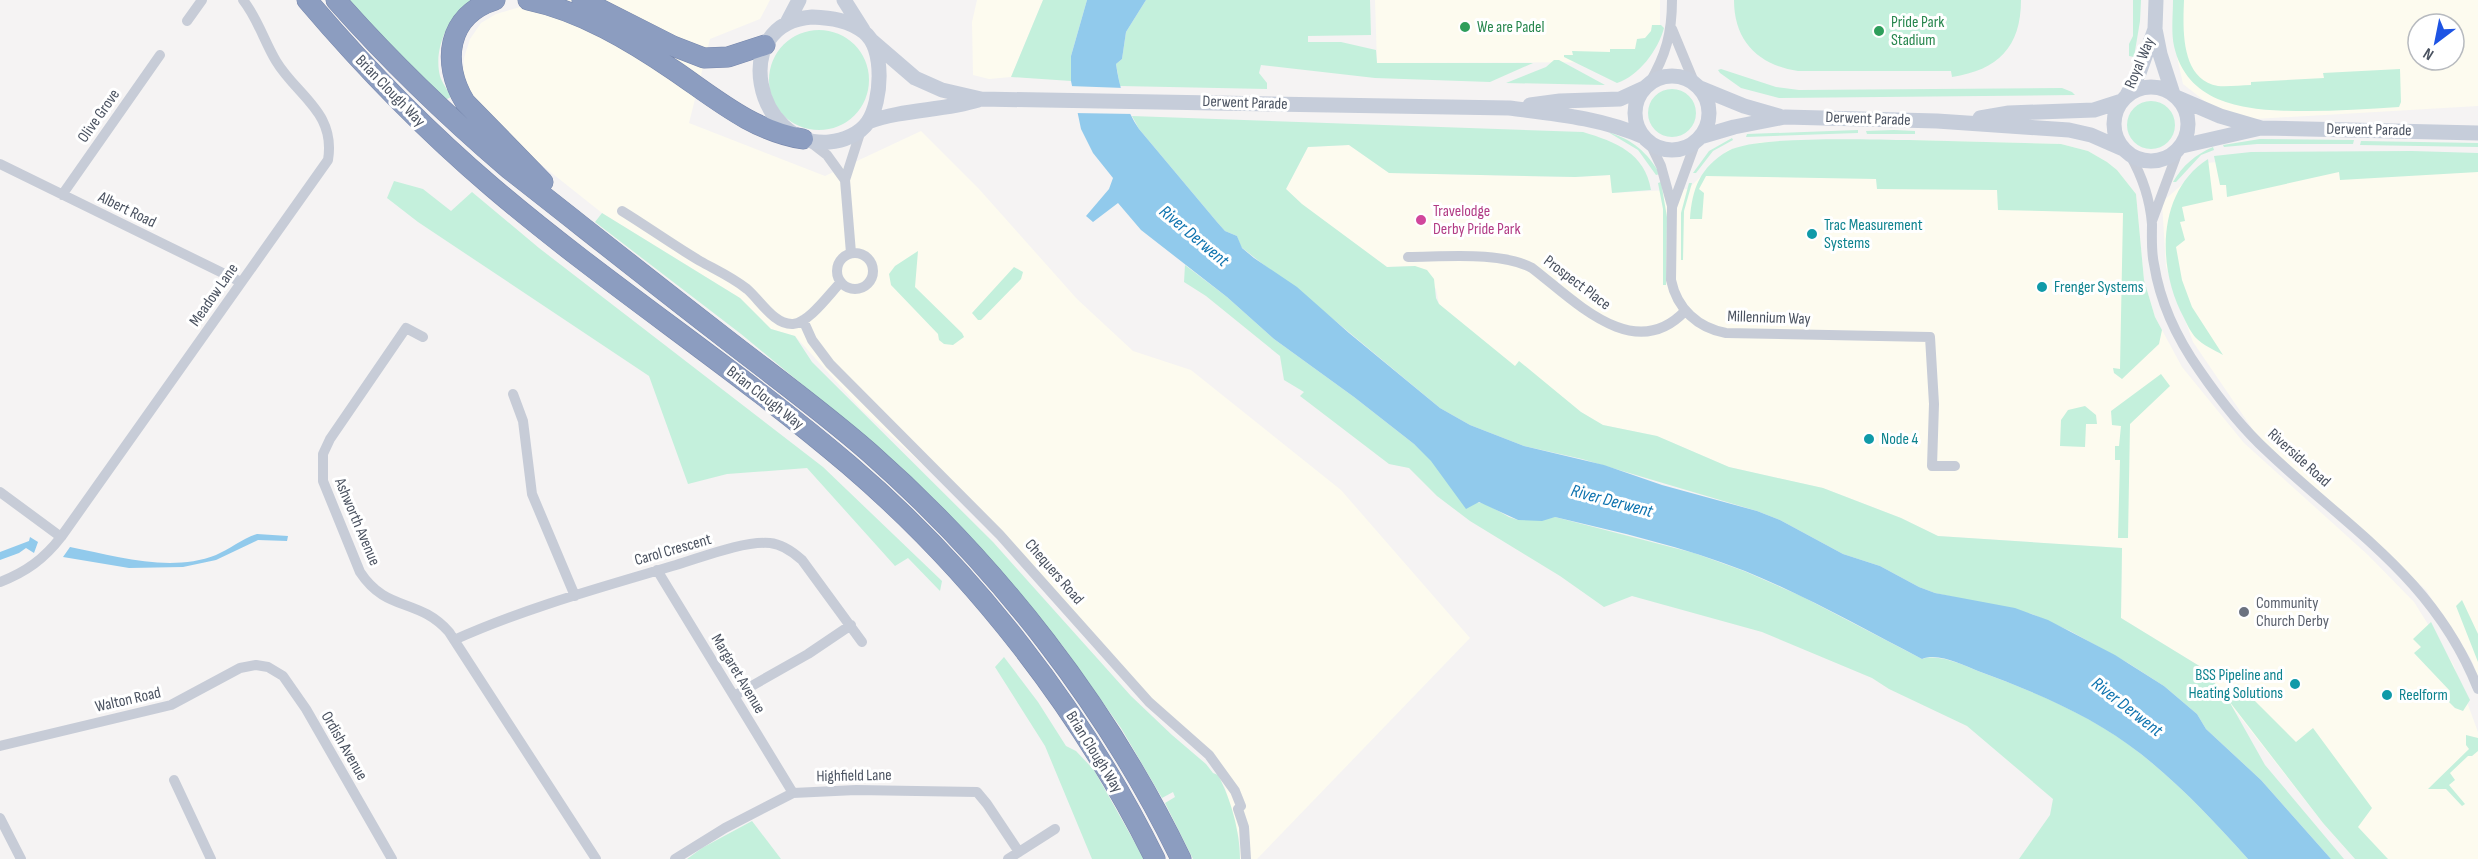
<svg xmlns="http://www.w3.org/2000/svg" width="2478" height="859" viewBox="0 0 2478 859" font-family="'Sofia Sans Condensed',sans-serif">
	<rect width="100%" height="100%" fill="#f5f3f3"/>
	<path fill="#fdfbef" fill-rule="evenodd" d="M521,0h249l-10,19 -50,20 -21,84 136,53 96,-45 58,58 98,110 56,52 58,19 150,120 129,148 -213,221h-17v-17l-15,-55 -17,-27 -246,-260 -100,-90 -67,-74 -24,-7 -31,-31 -138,-85 -88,-70 -45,-49 -6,-17 1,-19 6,-19 11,-16 15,-9 24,-7z
		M977,0h66l-32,77 -22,2 -16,-4 -1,-53z
		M1375,0h285v34l-15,28 -268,1z
		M2175,0h303v106l-223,13 -44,-13 -28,-22 -6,-27zM2418,24h36v36h-36z
		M1909,140l152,4 27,7 19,11 10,8 19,24 8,86 11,37 27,50 62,76 124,112 46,47 39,62 25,68v127h-123l-32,-36 -122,-156 -80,-49 1,-70 -184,-12 -37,-18 -78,-30 -94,-21 -72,-31 -54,-11 -22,-13 -62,-50 -4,5 -76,-63 -3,-15 -21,-23 -28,1 -86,-63 -15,-15 22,-42 41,-2 40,28 186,4 36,-2 1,18 76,-4 40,-39 34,-8z
		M2478,153v523l-7,-17 -45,-69 -166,-150 -67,-98 -27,-75 -4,-65 45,-39 82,-7z"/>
	<path fill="#c4f0dc" d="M346,0h126c-23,15 -39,48 -32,76 2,7 8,14 11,21l-6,3z
		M1043,0h44l-16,56v25l-60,-4z
		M1146,0h224l1,35 -63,1v6h33l35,8 1,13h156l-43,19 -115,-4 -114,-13 -2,8 8,10v6l-147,-3 -4,-22 6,-5 4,-27z
		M1734,0h287c0,47 -23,70 -69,77l-1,-6h-153c-39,-6 -64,-29 -64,-71z
		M2133,0h8l-1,21 -6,36 -5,-1v-12l4,-8z
		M2173,0h11c-1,28 -4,79 34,86 10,1 23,-1 33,-1v-3l73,-4 -1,-5 77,-4 1,33 -2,5c-31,2 -62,4 -93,4 -51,0 -118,-2 -132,-65 -3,-14 -1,-31 -1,-46z
		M1652,25h9l3,3c-6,22 -25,48 -47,55l-53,-26v-2h9l-1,-4 38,1v-3h25l2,-10 8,-1 6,-7z
		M769 80a50 50 0 1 1 100 0a50 50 0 1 1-100 0Z
		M1554,60h5l46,25 -99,-2 40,-16z
		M1721,69l55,18 23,3 263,-2 10,4 3,3 -296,3 -38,-10 -21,-15 -2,-3z
		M1648 113a24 24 0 1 1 48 0a24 24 0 1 1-48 0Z
		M2127 125a24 24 0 1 1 48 0a24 24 0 1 1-48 0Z
		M1132,116l451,16c33,10 62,21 68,58l-39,3 -2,-18 -35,2 -186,-4 -40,-28 -41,2 -22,42 16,15 85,63 28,-1 12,4 7,9 2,19 3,6 76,62 4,-5 62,51 22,13 54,11 72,31 94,21 78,30 37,18 184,12 -1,70 80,49 24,28 13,-11 58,58 17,-14 59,80 -14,19 30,32h-33l-32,-36 -94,-122 36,64 79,94h-13l-70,-79 -55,-51 -9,-15 -33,-28 -36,-23 -58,-32 -38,-17 -97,-21 -16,-6 -39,-21 -37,-12 -63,-34 -23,-9 -175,-52 -58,-13 -54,-21 -30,-17 -113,-94 -86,-67 -4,-11 -12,-5 -8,-9 -78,-93z
		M1858,130v3l-112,4 1,-3z
		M1894,130l21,1v3h-48l-1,-3z
		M1608,132c25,8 39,20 52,42l-4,1 -18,-25z
		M1732,138l1,2 -20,11 -17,22h-3l16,-22z
		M2260,139l94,1 -1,4h-96l-33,3 -1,-2z
		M1909,140l152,4 27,7 19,11 10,8 19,24 8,86 11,37 7,13 -3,14 -37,35 -8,-6 -1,-5 7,1 3,-156 -125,-3 -1,-20 -120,-1 -1,-10 -170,-3 -7,13 5,4 -2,26h-12c2,-30 10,-52 38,-68 28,-16 144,-11 181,-11z
		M2361,141l117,2v4l-118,-2z
		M2213,147l1,3 -13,5 -25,27h-3c10,-17 22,-27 40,-35z
		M2412,151l66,2v19l-138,8 -1,-8 -112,25 -1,-12h-6l-6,-29 37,-4z
		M2208,159l5,41 -31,7 3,14 -5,1 5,18 -9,7 6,33 10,27 31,48c-9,-5 -20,-10 -27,-17 -5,-5 -9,-14 -12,-20 -27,-49 -28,-126 24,-159z
		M394,181l29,8 28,22 21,-19 67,56 284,219 119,114 -2,10 -32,-33 -13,8 -88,-98 -80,6 -39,10 -39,-108 -231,-154 -31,-24z
		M1661,182l6,35 -1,68h-3v-76l-5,-26z
		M1689,183h3l-8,28 -1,49h-2v-47z
		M602,213l138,85 31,31 24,7 17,26 181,180 138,154 41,39 34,29 7,9 5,2c13,24 22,57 22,84h-47l-28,-56 10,-6 -2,-5 -11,6 -41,-70 -59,-83 -32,-39 -91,-102 -36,-35 -59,-50 -103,-85 -146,-112z
		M918,251l-3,36 47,46 2,4 -11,8 -9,-1 -5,-4 -1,-6 -47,-49 -2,-11 6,-8z
		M1185,265l42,32 47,42 80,58 60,47 62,58 10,2 23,13 9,3 37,-3 139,36 50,18 57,25 121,63c18,-6 43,7 61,14 55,20 111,44 158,81 39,31 74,68 107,105h-229l31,-44 3,-16 -86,-73 -78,-37 -17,-11 -110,-46 -130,-36 -28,11 -44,-31 -90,-55 -33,-25 -28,-28 -20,-4 -89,-68 4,-4 -20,-12 -4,-24 -74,-60 -22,-14z
		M1014,267l9,5 -2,7 -40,41h-3l-6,-7z
		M2161,374l9,12 -40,38 -2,114h-10l2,-78h-5v-14h4l2,-20 -9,-1 -1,-14z
		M2085,406l11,9 1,9h-11l-1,23 -25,-1 1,-26 7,-10z
		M2462,600l16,34v28l-22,-56z
		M2431,622l39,78 -7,11 -8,-3 -10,-10 5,-7 -36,-38 7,-6 -8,-8z
		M1004,657l34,45 28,44 10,5 18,19 50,89h-52l-47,-113 -50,-79z
		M2466,735l12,3v13l-6,5h-4l-18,17 5,7 -6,5 16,19 -3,2 -16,-17h-18l41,-40 -3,-4z
		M752,821l29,38h-94l15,-11z"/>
	<path fill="#91caec" d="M1087,0h59l-20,32 -4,27 -6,5c3,22 10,46 23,65l78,93 8,9 12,5 5,12 12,10 43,29 52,46 91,75 30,17 54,21 80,19 58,20 95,26 23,9 63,34 37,12 39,21 16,6 80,15 33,12 67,35 49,31 33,28 9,15 55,51 70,79h-83c-33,-37 -68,-74 -107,-105 -48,-38 -106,-62 -163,-83 -15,-6 -40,-19 -56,-12 -58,-30 -116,-63 -177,-88 -61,-24 -126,-39 -190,-54l-13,4 -24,-1 -39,-18 -13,7 -35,-48 -17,-17 -60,-47 -80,-58 -47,-42 -86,-67 -23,-27 -25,19 -7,-6 23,-27 4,-11 -20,-25 -12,-24 -10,-48v-25z
		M257,534l31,2 -1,5 -29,-1 -42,20 -33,7 -54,1 -66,-11 7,-10c46,9 100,26 146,8 14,-6 26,-16 41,-21z
		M30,537l8,5 -4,11 -8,-5 -7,5 -19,7v-8l29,-11z"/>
	<path fill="#f5f3f3" d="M1069,86l55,2 10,26 -61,-1z"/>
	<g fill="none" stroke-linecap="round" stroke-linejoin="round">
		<g stroke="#7787ac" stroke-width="21">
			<path id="highway" d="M307,0c57,67 118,130 185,187 115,98 242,180 357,278 125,107 233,246 306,394
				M336,0c54,61 111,116 173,169 69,54 138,109 208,163 51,40 104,78 153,121 128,113 237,253 311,406
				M495,0c-48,15 -54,63 -30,102l78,80
				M528,0c53,11 103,41 147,71 41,28 78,60 128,68
				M582,0l91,46 31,12 24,-1 37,-12"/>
		</g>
		<path stroke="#c7ccd7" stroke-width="10" d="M187,21l15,-21
			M1672,29l22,53
			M1649,84c17,-29 23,-51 23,-84
			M809,141l18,14 18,25
			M1649,141l12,25 11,40
			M1696,141l-24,66 -1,73c6,29 27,48 55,53l204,4 4,67 -2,62h23
			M2130,155c12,21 20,44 22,69 0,13 -1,27 2,40 6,38 24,76 46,107 20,29 42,57 67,80 82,78 167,127 211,238
			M0,164l241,118
			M62,195l98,-140
			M622,211c26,16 51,34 78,50 16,9 32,16 47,28 13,11 27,36 46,35 16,-1 37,-31 48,-42
			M2152,221l26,-70
			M851,253l-6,-73 16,-50
			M837 271a18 18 0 1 1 36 0a18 18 0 1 1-36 0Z
			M1408,257c35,0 93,-6 124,11 42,32 102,97 153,43
			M803,320l9,20 18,24 170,171 149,167 60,53 26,36 6,15 -3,3 6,18 2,32
			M423,337l-17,-9 -76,111 -7,15v27l37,91c27,41 58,25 89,60l147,227
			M513,394l10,27 9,73 43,102
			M0,492l61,45
			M657,570l136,223
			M0,582c26,-10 44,-23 61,-45l267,-377c8,-48 -31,-64 -52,-99 -12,-20 -18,-42 -33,-61
			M454,640c71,-32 148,-53 222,-75 27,-8 66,-24 94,-22 12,1 23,9 32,17l60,82
			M734,696l74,-42 43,-29
			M0,746l171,-41 69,-37 16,-3 12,2 15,9 23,33 86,150
			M174,780l37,79
			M0,818l21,41
			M675,859l50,-31 68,-35 63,-3 121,2 10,12 32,48
			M1008,859l47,-30"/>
		<path stroke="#c6cdda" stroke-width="15" d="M844,0l19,30
			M2156,0l-1,29 5,25 13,40
			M812,17c19,1 37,3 52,15 21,17 18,69 4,90 -8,12 -25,19 -39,20 -74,6 -101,-119 -17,-125z
			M787,23l12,-23
			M872,41l43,37 27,12 39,9 528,9c47,6 92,10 135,29
			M1635 113a37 37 0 1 1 74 0a37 37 0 1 1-74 0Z
			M2114 124a37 37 0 1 1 74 0a37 37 0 1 1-74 0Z
			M1700,88l44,18 35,10
			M2127,95l12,-22 16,-44
			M2178,98l42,18 41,12
			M1530,105l30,-4 60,-2 24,-11
			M1980,118l29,-5 85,-3 28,-9
			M868,122c36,-13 74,-11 110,-22
			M1700,137l34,-10 51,-10 152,4 132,9 22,5 32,14
			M2182,146l79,-18 217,5"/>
		<use href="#highway" stroke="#8c9dc0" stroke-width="20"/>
	</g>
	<g fill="#2e9e5b" stroke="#fff" stroke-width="2">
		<circle cx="1465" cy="27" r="6"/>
		<circle cx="1879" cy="31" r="6"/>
	</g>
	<circle fill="#d1479c" stroke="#fff" stroke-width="2" cx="1421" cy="220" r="6"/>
	<g fill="#0f9aa8" stroke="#fff" stroke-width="2">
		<circle cx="1812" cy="234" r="6"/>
		<circle cx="2042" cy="287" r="6"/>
		<circle cx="1869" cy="439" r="6"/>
		<circle cx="2295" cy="684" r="6"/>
		<circle cx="2387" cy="695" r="6"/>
	</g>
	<circle fill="#6b7280" stroke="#fff" stroke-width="2" cx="2244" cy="612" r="6"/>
	<g text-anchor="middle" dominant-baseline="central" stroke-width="6" stroke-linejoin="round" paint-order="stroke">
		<g font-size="16" fill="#27864d" stroke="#fff" text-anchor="start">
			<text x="1891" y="22">Pride Park<tspan x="1891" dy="18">Stadium</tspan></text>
			<text x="1477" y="27">We are Padel</text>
		</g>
		<g font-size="16" fill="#4a5260" stroke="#fff">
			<text transform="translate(2140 63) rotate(-67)">Royal Way</text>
			<text transform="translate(390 91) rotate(46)">Brian Clough Way</text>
			<text transform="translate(1245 103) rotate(2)">Derwent Parade</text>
			<text transform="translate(99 116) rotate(-55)">Olive Grove</text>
			<text transform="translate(1868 119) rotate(2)">Derwent Parade</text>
			<text transform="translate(2369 130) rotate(1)">Derwent Parade</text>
			<text transform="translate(127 210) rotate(26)">Albert Road</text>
			<text transform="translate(1577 283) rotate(37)">Prospect Place</text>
			<text transform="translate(214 295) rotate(-55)">Meadow Lane</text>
			<text transform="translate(1769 318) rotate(2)">Millennium Way</text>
			<text transform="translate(765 398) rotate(38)">Brian Clough Way</text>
			<text transform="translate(2299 458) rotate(42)">Riverside Road</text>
			<text transform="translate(357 522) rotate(67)">Ashworth Avenue</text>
			<text transform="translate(673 550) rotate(-16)">Carol Crescent</text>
			<text transform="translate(1054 572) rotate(49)">Chequers Road</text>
			<text transform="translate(738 674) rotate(59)">Margaret Avenue</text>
			<text transform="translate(128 700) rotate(-13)">Walton Road</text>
			<text transform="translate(344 746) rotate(60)">Ordish Avenue</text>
			<text transform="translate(1094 752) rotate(58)">Brian Clough Way</text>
			<text transform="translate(854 776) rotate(-1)">Highfield Lane</text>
		</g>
		<g font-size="16" fill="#b23c85" stroke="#fff" text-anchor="start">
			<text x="1433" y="211">Travelodge<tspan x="1433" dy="18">Derby Pride Park</tspan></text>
		</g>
		<g font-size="16" fill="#0d838f" stroke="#fff" text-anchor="start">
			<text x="1824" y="225">Trac Measurement<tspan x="1824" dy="18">Systems</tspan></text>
			<text x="2054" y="287">Frenger Systems</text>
			<text x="1881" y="439">Node 4</text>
			<text x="2283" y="675" text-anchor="end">BSS Pipeline and<tspan x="2283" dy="18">Heating Solutions</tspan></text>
			<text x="2399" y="695">Reelform</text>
		</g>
		<g font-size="16" fill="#5b616d" stroke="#fff" text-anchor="start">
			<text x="2256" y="603">Community<tspan x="2256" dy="18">Church Derby</tspan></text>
		</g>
		<g font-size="18" font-style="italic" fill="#0e73af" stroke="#fff">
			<text transform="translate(1194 236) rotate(40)">River Derwent</text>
			<text transform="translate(1612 501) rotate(15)">River Derwent</text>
			<text transform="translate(2127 707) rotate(38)">River Derwent</text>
		</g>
	</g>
	<g transform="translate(2436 42) rotate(212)"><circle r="28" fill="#ffffff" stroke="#b7babf" stroke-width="1.5"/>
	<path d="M0-4.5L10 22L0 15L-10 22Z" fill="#1e54e4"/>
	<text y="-9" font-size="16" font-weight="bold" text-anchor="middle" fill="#4a5260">N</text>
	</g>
</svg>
